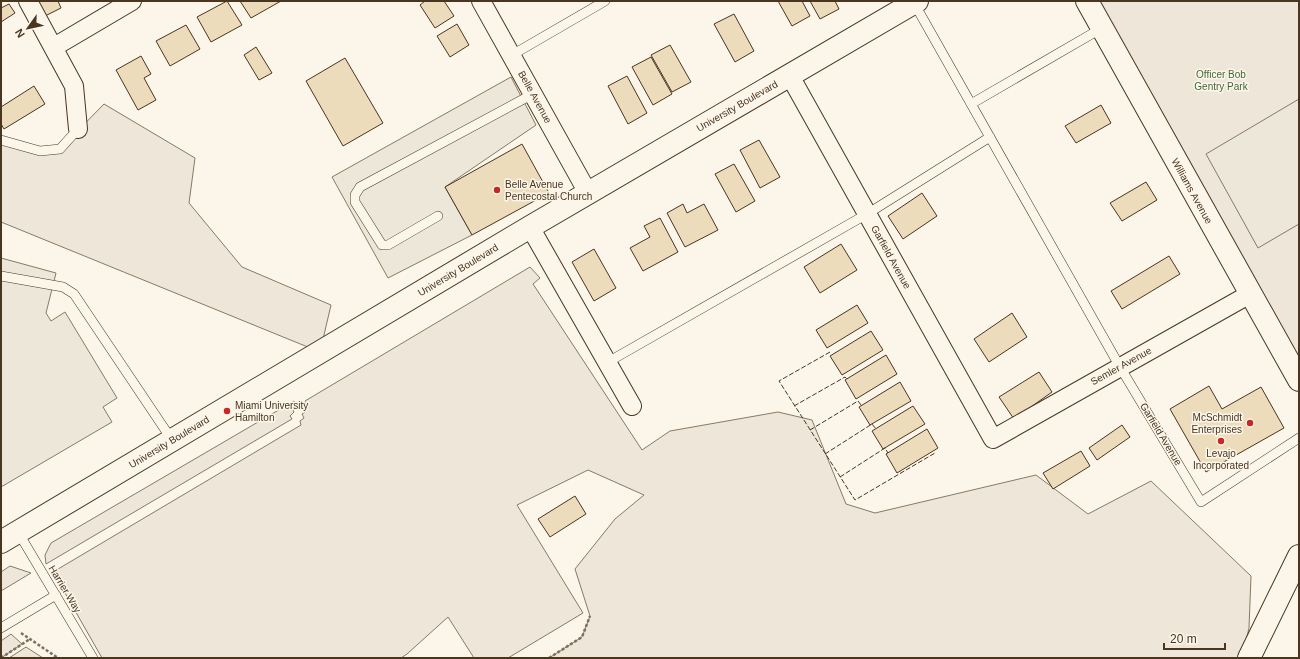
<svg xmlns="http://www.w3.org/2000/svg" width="1300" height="659" viewBox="0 0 1300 659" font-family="Arial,sans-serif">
	<rect width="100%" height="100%" fill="#fbf6e9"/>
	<path fill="#ede6d9" stroke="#887966" d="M1087,1h212v379z
		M104,104l91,54 -6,45 53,64 89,38 -11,47 -319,-130v-82l39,11 20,-2z
		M530,267l10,11 -7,6 109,166 28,-19 108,-19 34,8 34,84 29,9 161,-38 52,39 63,-33 100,95 -2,52 -7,30h-693l33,-21 8,-21 -15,-47 40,-50 29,-24 -56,-25 -71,35 66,108 -75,45h-34l-26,-41 -41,37 -6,4h-299l-49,-86 248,-147 -1,-4 4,-3 -2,-4 3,-2 -2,-4 4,-3 -2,-4z
		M294,401l2,3 -4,4 2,4 -4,4 2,3 -246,145 -1,-9 6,-12z
		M10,566l21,7 -30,18v-19z
		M11,634l11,10 -21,14v-17z
		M26,647l17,11h-34z"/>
	<path fill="#ede7d9" stroke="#887966" d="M511,77l25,48 -91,62 27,48 -84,43 -56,-101z
		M1299,99v125l-41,24 -52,-94z
		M1,258l55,15 -10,40 5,8 14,-9 52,86 -14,9 9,15 -111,65z"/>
	<path fill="#ecdcbc" stroke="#4a3520" d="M38,1h20l3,7 -16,8z
		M227,1l15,24 -31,17 -14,-25z
		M240,1h41l-30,17z
		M425,1h19l10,15 -19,12 -15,-23z
		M778,1h24l8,15 -18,10z
		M810,1h25l4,8 -19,10z
		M9,4l6,9 -14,9v-14z
		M734,14l20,37 -19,11 -21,-38z
		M457,24l12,21 -19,12 -13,-21z
		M186,25l14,24 -30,17 -14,-25z
		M670,45l21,37 -19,10 -21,-37z
		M256,47l16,26 -13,7 -15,-25z
		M141,56l10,18 -7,4 12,22 -18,10 -22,-40z
		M651,57l21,37 -19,11 -21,-38z
		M345,58l38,65 -40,23 -37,-65z
		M627,76l20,37 -19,11 -20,-38z
		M34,86l11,18 -41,25 -3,-5v-17z
		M1101,105l10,18 -35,20 -11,-17z
		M759,140l21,37 -20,11 -20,-38z
		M522,144l27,49 -77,42 -27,-48z
		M734,164l21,37 -19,11 -21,-38z
		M1146,182l11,18 -35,21 -12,-18z
		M922,193l15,23 -34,23 -15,-23z
		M683,204l4,9 17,-9 14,26 -33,17 -18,-34z
		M660,218l18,34 -35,19 -13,-23 20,-11 -6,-11z
		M841,244l16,26 -37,23 -16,-26z
		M594,249l22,39 -22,13 -22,-39z
		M1169,256l11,18 -58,35 -11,-18z
		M857,305l11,18 -41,25 -11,-18z
		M1012,313l15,24 -38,25 -15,-23z
		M871,331l12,19 -41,25 -12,-19z
		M886,355l11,19 -41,25 -11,-19z
		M1039,372l13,20 -38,27 -15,-22z
		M900,382l11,19 -41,24 -11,-18z
		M1209,386l13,23 39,-22 23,41 -78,44 -36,-63z
		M913,406l12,18 -42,25 -11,-18z
		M1122,425l8,12 -33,23 -8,-12z
		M927,429l11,19 -41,25 -11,-19z
		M1081,451l9,15 -37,23 -10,-16z
		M575,496l11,18 -36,23 -12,-18z"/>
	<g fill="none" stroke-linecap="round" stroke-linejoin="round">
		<g stroke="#4a3520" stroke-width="10">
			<path id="service" d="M914,3l206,364 81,135 98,-64
				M512,55l93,-54
				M971,104l131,-76
				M1,140l39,11 20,-2 18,-20
				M438,216l-50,29h-6l-27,-43v-7l5,-8 173,-93
				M1,276l62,11 11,7 98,146
				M608,362l259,-148 123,-77
				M18,532l75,126
				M1,628l55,-33"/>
		</g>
		<g stroke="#4a3520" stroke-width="20">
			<path id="minor" d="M28,1l46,85 4,43
				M481,1l107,192
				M54,47l78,-46
				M790,76l203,363 257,-145
				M530,227l102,179"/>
		</g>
		<g stroke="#4a3520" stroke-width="24">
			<path id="tertiary" d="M1087,1l212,379
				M1,542l529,-315 387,-226
				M1249,658l50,-102"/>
		</g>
		<path stroke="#7f6f5c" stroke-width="2.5" stroke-dasharray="3 2" stroke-linecap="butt" d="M21,633l37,25
			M1,658l29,-19
			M549,658l33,-21 8,-21"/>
		<use href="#service" stroke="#fbf6e9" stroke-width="9"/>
		<use href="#minor" stroke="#fbf6e9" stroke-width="18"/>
		<use href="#tertiary" stroke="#fbf6e9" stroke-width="22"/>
		<path stroke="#4a3520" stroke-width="1" stroke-dasharray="5 2" stroke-linecap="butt" d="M830,352l-51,29 76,119 80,-47
			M794,406l51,-29 2,2
			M810,430l48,-29 3,4
			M825,454l47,-30 4,5
			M840,477l45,-29 3,5"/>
	</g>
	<g fill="#c62828" stroke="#fbf6e9" stroke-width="1.5">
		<circle cx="497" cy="190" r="4"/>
		<circle cx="227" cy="411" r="4"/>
		<circle cx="1250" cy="423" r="4"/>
		<circle cx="1221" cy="441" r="4"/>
	</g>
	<g text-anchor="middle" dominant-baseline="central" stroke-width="3" stroke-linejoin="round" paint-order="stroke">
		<g font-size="10" fill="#436837" stroke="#fbf6e9">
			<text x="1221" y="74">Officer Bob<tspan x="1221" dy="12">Gentry Park</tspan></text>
		</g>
		<g font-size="10" fill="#4a3520" stroke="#fbf6e9">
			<text transform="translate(535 97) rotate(61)">Belle Avenue</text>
			<text transform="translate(737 106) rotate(-30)">University Boulevard</text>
			<text transform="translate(1192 191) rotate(61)">Williams Avenue</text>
			<text transform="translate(891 257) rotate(61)">Garfield Avenue</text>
			<text transform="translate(458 270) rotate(-31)">University Boulevard</text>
			<text transform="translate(1121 366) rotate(-29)">Semler Avenue</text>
			<text transform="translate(1161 434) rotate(59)">Garfield Avenue</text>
			<text transform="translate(169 442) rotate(-31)">University Boulevard</text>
			<text transform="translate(65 589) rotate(59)">Harrier Way</text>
		</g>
		<g font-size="10" fill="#4a3520" stroke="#fbf6e9" text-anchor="start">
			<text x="505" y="184">Belle Avenue<tspan x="505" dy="12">Pentecostal Church</tspan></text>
			<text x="235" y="405">Miami University<tspan x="235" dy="12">Hamilton</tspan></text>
			<text x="1242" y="417" text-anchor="end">McSchmidt<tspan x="1242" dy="12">Enterprises</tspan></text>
			<text x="1221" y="453" text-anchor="middle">Levajo<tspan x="1221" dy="12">Incorporated</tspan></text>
		</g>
	</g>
	<rect width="1300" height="659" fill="none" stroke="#4a3520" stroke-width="4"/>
	<g transform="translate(28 28) rotate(237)" stroke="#fbf6e9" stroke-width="3" paint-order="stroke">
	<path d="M0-3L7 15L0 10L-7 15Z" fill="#4a3520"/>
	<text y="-6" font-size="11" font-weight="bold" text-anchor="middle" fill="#4a3520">N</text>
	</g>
	<path d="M1164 643v6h61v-6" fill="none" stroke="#4a3520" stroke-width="2"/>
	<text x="1170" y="643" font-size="12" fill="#4a3520" stroke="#fbf6e9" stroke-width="3" paint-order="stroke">20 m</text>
</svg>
